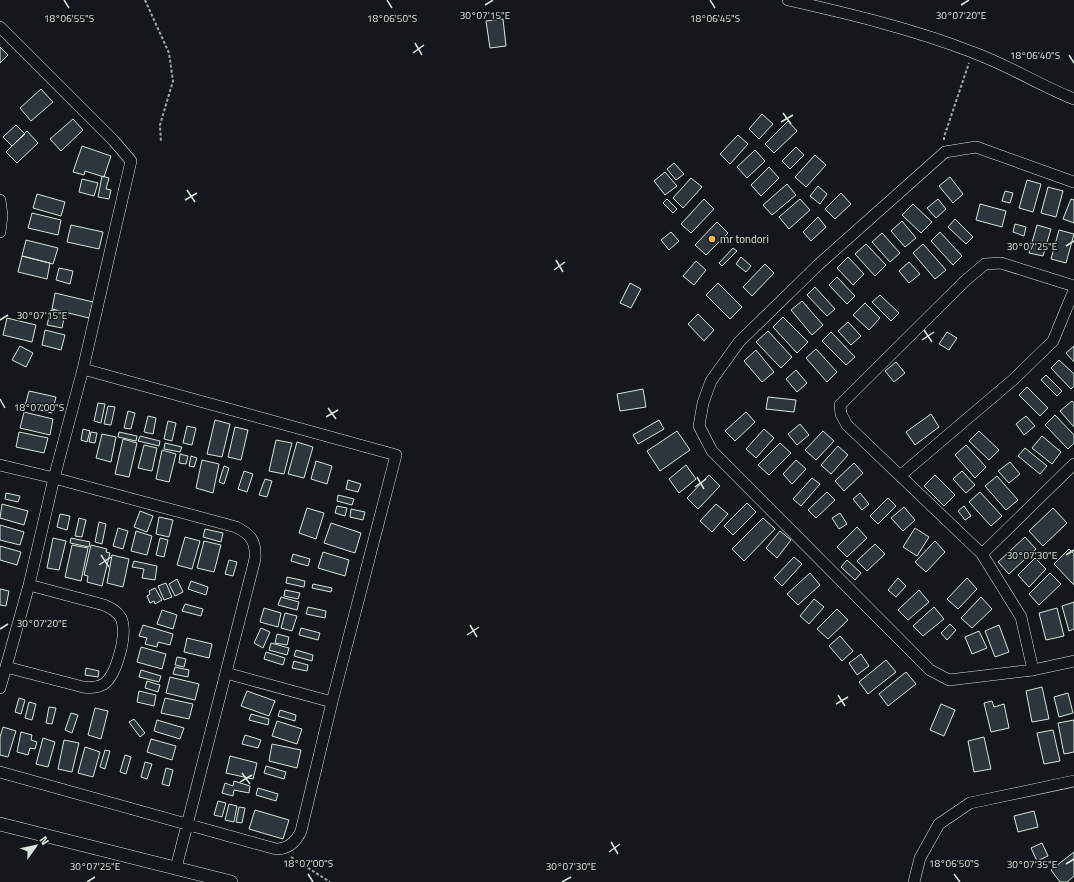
<svg xmlns="http://www.w3.org/2000/svg" width="1074" height="882" viewBox="0 0 1074 882" font-family="'Titillium Web',sans-serif">
	<rect width="100%" height="100%" fill="#14181c"/>
	<path fill="#2c363c" stroke="#d8e6dc" d="M503,19l3,27 -16,2 -4,-27z
		M0,47l8,8 -8,8z
		M41,89l12,13 -22,19 -11,-13z
		M762,114l11,10 -14,15 -10,-10z
		M73,119l10,11 -22,21 -11,-12z
		M788,121l9,10 -23,22 -9,-9z
		M16,125l9,9 -13,12 -9,-9z
		M27,131l11,12 -21,20 -11,-11z
		M738,135l10,9 -18,20 -10,-10z
		M82,146l29,10 -7,21 -19,-6 -1,4 -11,-3z
		M796,147l8,8 -14,14 -8,-8z
		M755,150l10,11 -18,17 -10,-11z
		M815,155l11,10 -20,22 -11,-10z
		M674,163l10,11 -8,6 -9,-11z
		M769,167l10,11 -18,18 -10,-11z
		M665,172l12,14 -12,9 -11,-14z
		M102,176l7,2 -3,11 5,1 -2,9 -11,-2z
		M950,177l13,17 -10,9 -14,-17z
		M691,178l11,9 -19,21 -10,-10z
		M82,179l16,4 -4,13 -15,-4z
		M1027,180l14,4 -8,28 -14,-4z
		M787,184l9,11 -24,20 -9,-10z
		M818,186l9,8 -7,10 -10,-8z
		M1048,187l15,4 -7,26 -15,-4z
		M1005,191l8,2 -3,10 -8,-2z
		M841,193l10,11 -16,15 -10,-10z
		M37,194l28,8 -4,14 -28,-8z
		M667,199l10,10 -4,4 -10,-10z
		M704,199l10,10 -23,24 -10,-9z
		M800,199l10,11 -21,19 -10,-12z
		M938,199l8,10 -10,9 -9,-10z
		M1071,199l3,1v23l-11,-4z
		M913,204l19,18 -11,11 -19,-18z
		M980,204l26,7 -4,16 -26,-7z
		M32,213l29,7 -3,15 -30,-7z
		M818,217l8,10 -15,14 -8,-9z
		M955,219l18,18 -7,7 -18,-17z
		M902,221l14,17 -11,9 -14,-16z
		M717,222l11,11 -22,22 -11,-10z
		M1015,224l11,3 -2,9 -11,-4z
		M71,225l32,7 -4,17 -32,-7z
		M1037,225l14,4 -8,27 -14,-3z
		M1059,230l15,4 -8,29 -15,-4z
		M671,232l8,9 -10,9 -8,-10z
		M940,232l22,24 -9,9 -22,-24z
		M882,233l18,20 -10,9 -18,-20z
		M26,240l32,8 -5,16 -31,-8z
		M866,244l20,21 -11,11 -20,-22z
		M923,244l23,26 -11,9 -22,-26z
		M733,248l4,3 -15,15 -3,-3z
		M22,256l28,7 -3,16 -29,-7z
		M741,257l10,9 -5,6 -10,-8z
		M848,257l16,17 -11,11 -16,-17z
		M696,261l10,9 -12,15 -11,-9z
		M909,262l11,12 -11,9 -10,-12z
		M765,264l9,9 -22,23 -9,-9z
		M59,268l14,3 -3,13 -14,-4z
		M837,277l18,19 -8,8 -18,-19z
		M630,283l11,6 -10,19 -11,-5z
		M718,283l24,24 -12,12 -24,-24z
		M815,287l20,22 -8,7 -20,-21z
		M55,293l38,9 -4,16 -37,-9z
		M880,295l19,18 -8,8 -19,-19z
		M802,301l21,24 -11,10 -21,-25z
		M865,303l15,15 -11,12 -16,-15z
		M51,310l14,3 -3,15 -15,-3z
		M698,314l16,16 -10,11 -16,-17z
		M783,317l25,25 -11,11 -24,-26z
		M7,318l29,7 -4,17 -29,-7z
		M848,322l13,14 -10,9 -13,-14z
		M45,330l20,5 -4,15 -19,-5z
		M768,331l24,26 -11,11 -25,-26z
		M831,332l24,25 -9,8 -24,-24z
		M947,332l10,6 -8,12 -10,-6z
		M20,346l13,7 -7,14 -14,-7z
		M1074,346v16l-8,-9z
		M816,349l21,23 -10,10 -21,-24z
		M756,350l18,22 -12,10 -18,-21z
		M1059,360l15,14v12l-3,3 -20,-21z
		M896,362l9,11 -11,9 -9,-11z
		M796,370l11,13 -10,9 -11,-13z
		M1046,375l16,16 -5,5 -16,-16z
		M1027,387l21,21 -8,8 -21,-21z
		M643,389l3,18 -26,4 -3,-17z
		M29,391l27,6 -4,16 -27,-7z
		M768,397l28,3 -2,12 -28,-3z
		M1072,401l2,2v24l-14,-16z
		M98,403l7,1 -4,19 -7,-2z
		M108,406l7,1 -4,18 -7,-1z
		M128,411l7,2 -4,16 -7,-1z
		M24,412l29,7 -3,16 -30,-7z
		M746,412l9,10 -20,19 -10,-10z
		M931,414l8,13 -24,18 -9,-13z
		M1055,415l19,20v8l-6,6 -23,-24z
		M148,416l8,2 -3,16 -9,-2z
		M1026,416l9,10 -11,9 -8,-11z
		M215,420l15,4 -8,33 -15,-3z
		M659,420l5,9 -26,15 -5,-9z
		M168,421l8,2 -4,18 -8,-2z
		M800,424l9,11 -12,10 -9,-11z
		M187,426l9,2 -4,17 -9,-2z
		M235,427l13,3 -7,30 -13,-3z
		M83,429l7,2 -3,11 -6,-2z
		M764,429l10,9 -18,20 -10,-9z
		M677,431l13,19 -30,21 -13,-20z
		M823,431l11,10 -18,19 -11,-10z
		M979,431l20,19 -10,10 -20,-19z
		M19,432l29,6 -4,15 -28,-6z
		M91,432l6,1 -2,10 -6,-1z
		M119,432l18,4 -1,5 -18,-4z
		M102,434l14,3 -5,25 -15,-4z
		M140,436l20,5 -1,5 -21,-5z
		M1042,436l19,16 -9,12 -20,-16z
		M123,439l14,4 -8,34 -14,-3z
		M276,440l16,3 -8,31 -15,-3z
		M297,442l16,5 -9,31 -16,-4z
		M165,443l17,4 -2,5 -16,-3z
		M780,443l11,10 -22,22 -11,-10z
		M144,445l13,3 -5,23 -14,-3z
		M966,445l20,22 -11,11 -20,-23z
		M838,446l10,9 -17,19 -10,-9z
		M1025,448l22,18 -7,8 -22,-18z
		M162,450l14,4 -7,28 -13,-3z
		M180,454l8,2 -2,8 -7,-1z
		M191,456l6,2 -3,9 -5,-1z
		M202,460l17,4 -6,29 -17,-5z
		M796,460l10,9 -14,15 -9,-10z
		M316,461l16,5 -5,18 -16,-5z
		M1010,462l10,12 -11,9 -11,-12z
		M854,463l9,10 -19,18 -9,-10z
		M686,465l10,14 -17,14 -10,-14z
		M224,466l5,2 -5,16 -5,-2z
		M244,471l9,3 -6,18 -9,-3z
		M962,471l13,14 -9,8 -13,-14z
		M709,475l11,11 -22,23 -11,-11z
		M935,475l20,20 -11,11 -20,-20z
		M997,476l21,24 -12,10 -21,-24z
		M812,478l8,6 -19,22 -8,-7z
		M265,479l7,2 -5,16 -8,-2z
		M348,480l13,4 -3,8 -12,-3z
		M827,492l8,8 -19,18 -8,-8z
		M980,492l22,24 -11,10 -22,-24z
		M6,493l14,3 -2,6 -13,-3z
		M860,493l9,11 -7,6 -9,-11z
		M338,495l16,4 -2,6 -15,-4z
		M888,498l8,8 -18,18 -8,-8z
		M747,503l9,9 -23,23 -9,-9z
		M2,504l26,7 -4,14 -24,-7z
		M716,504l12,10 -16,18 -12,-11z
		M337,506l10,2 -2,8 -10,-3z
		M964,506l7,10 -6,4 -7,-9z
		M904,507l11,13 -12,11 -12,-13z
		M307,508l17,5 -8,26 -17,-6z
		M1053,508l14,15 -24,23 -14,-15z
		M351,509l14,3 -2,8 -13,-3z
		M140,511l13,5 -6,16 -13,-5z
		M840,513l7,11 -8,5 -7,-11z
		M60,514l10,2 -3,14 -10,-3z
		M159,517l14,3 -4,17 -13,-3z
		M79,518l7,2 -4,17 -7,-1z
		M763,518l12,11 -31,32 -12,-12z
		M99,522l7,2 -4,20 -7,-2z
		M331,523l30,10 -6,20 -31,-10z
		M0,525l24,7 -4,13 -20,-5z
		M857,527l10,11 -20,19 -10,-10z
		M118,528l10,3 -5,18 -10,-3z
		M915,528l14,9 -12,19 -14,-9z
		M205,529l18,4 -2,9 -18,-5z
		M136,531l16,5 -5,19 -16,-4z
		M780,531l11,9 -14,18 -11,-10z
		M185,537l15,4 -8,28 -15,-4z
		M1025,537l11,12 -27,25 -11,-12z
		M53,538l13,3 -7,29 -12,-2z
		M71,538l19,4 -1,5 -19,-4z
		M160,538l8,2 -4,17 -8,-2z
		M204,541l17,4 -7,27 -17,-4z
		M935,541l10,11 -19,20 -11,-10z
		M875,544l10,10 -18,17 -10,-10z
		M72,545l16,3 -7,33 -16,-4z
		M91,545l16,4 -1,3 4,1 -8,33 -15,-4 1,-6 -4,-1z
		M0,546l21,6 -4,13 -17,-5z
		M1069,549l5,5v31l-20,-21z
		M323,552l26,8 -4,16 -27,-8z
		M293,554l17,5 -2,7 -17,-5z
		M112,555l17,4 -6,28 -16,-4z
		M794,557l8,7 -20,22 -8,-8z
		M1035,558l11,11 -17,18 -11,-12z
		M229,560l8,2 -4,14 -8,-2z
		M847,560l14,13 -6,7 -14,-13z
		M134,561l23,5 -2,14 -13,-2 2,-9 -12,-2z
		M810,573l10,12 -22,20 -11,-11z
		M1050,573l11,11 -22,21 -10,-11z
		M287,577l18,4 -1,6 -18,-4z
		M898,578l8,8 -10,11 -8,-7z
		M967,578l10,11 -19,20 -11,-10z
		M177,579l6,13 -8,4 -6,-12z
		M191,581l17,6 -2,8 -18,-6z
		M166,583l6,14 -8,3 -6,-14z
		M313,584l19,4 -1,4 -19,-4z
		M155,588l7,12 -7,4 -1,-3 -4,2 -3,-7 3,-2 -1,-3z
		M0,589l9,2 -3,15 -6,-1z
		M285,590l15,3 -2,6 -14,-3z
		M919,590l10,12 -21,18 -10,-10z
		M281,597l18,5 -2,8 -19,-5z
		M981,597l11,12 -20,19 -11,-10z
		M814,599l10,8 -15,17 -9,-8z
		M1074,602v27l-5,2 -7,-25z
		M185,604l18,5 -2,7 -19,-5z
		M308,607l18,4 -1,7 -19,-4z
		M934,607l10,12 -21,17 -10,-10z
		M264,608l17,5 -3,14 -18,-5z
		M1057,608l7,28 -18,4 -7,-27z
		M837,609l11,11 -20,19 -11,-10z
		M162,610l15,5 -4,14 -16,-5z
		M285,613l12,3 -5,15 -11,-3z
		M950,624l6,6 -9,10 -6,-7z
		M143,625l30,9 -3,11 -12,-3 -1,5 -12,-3 2,-6 -8,-2z
		M999,625l10,27 -14,5 -10,-26z
		M261,628l9,4 -7,16 -9,-5z
		M301,628l19,5 -2,7 -19,-5z
		M979,631l8,17 -15,6 -7,-17z
		M277,634l12,3 -2,8 -12,-2z
		M840,636l13,15 -11,10 -13,-15z
		M187,638l25,6 -3,14 -25,-6z
		M271,643l18,5 -2,7 -18,-5z
		M141,647l25,7 -4,15 -25,-7z
		M296,650l17,5 -1,6 -18,-5z
		M266,652l19,6 -2,7 -19,-6z
		M861,654l8,12 -12,9 -8,-12z
		M177,657l9,2 -2,8 -9,-2z
		M886,660l10,12 -28,22 -9,-12z
		M294,661l14,4 -1,6 -15,-3z
		M175,667l14,3 -1,7 -15,-3z
		M86,668l13,3 -1,6 -13,-2z
		M141,670l20,6 -2,6 -20,-5z
		M906,672l10,12 -28,22 -9,-12z
		M170,677l29,7 -4,16 -29,-7z
		M147,681l13,4 -2,7 -13,-4z
		M1042,687l7,32 -17,3 -6,-31z
		M139,691l17,4 -2,11 -17,-4z
		M247,691l28,10 -6,15 -28,-10z
		M1068,693l5,20 -14,4 -5,-20z
		M19,698l6,2 -4,14 -6,-2z
		M165,698l28,6 -4,15 -28,-6z
		M992,701l2,6 10,-3 5,24 -18,4 -7,-29z
		M29,702l7,2 -4,16 -7,-2z
		M941,704l14,6 -11,26 -14,-6z
		M49,707l7,1 -4,16 -6,-1z
		M95,708l13,3 -7,28 -13,-4z
		M280,710l16,5 -1,6 -17,-5z
		M71,713l7,2 -6,18 -7,-3z
		M251,714l18,5 -1,6 -19,-5z
		M134,719l11,14 -5,4 -11,-15z
		M157,720l27,8 -4,11 -26,-8z
		M1074,720v32l-10,2 -6,-31z
		M277,721l25,8 -5,15 -25,-8z
		M3,727l13,4 -8,26 -8,-2v-18z
		M1053,730l7,31 -16,3 -7,-31z
		M21,732l11,3 -1,5 6,2 -2,7 -5,-1 -2,7 -11,-3z
		M245,735l16,5 -3,8 -16,-4z
		M984,737l7,32 -17,3 -6,-31z
		M43,738l12,4 -7,25 -12,-3z
		M151,739l25,7 -4,14 -25,-8z
		M64,740l15,3 -7,29 -14,-3z
		M272,744l29,6 -4,18 -28,-7z
		M85,747l15,5 -7,25 -15,-4z
		M105,750l5,1 -5,18 -5,-2z
		M125,755l6,2 -5,17 -6,-2z
		M230,756l27,7 -4,16 -27,-6z
		M145,762l7,2 -5,15 -6,-2z
		M266,766l20,6 -2,7 -20,-6z
		M166,768l7,2 -4,16 -7,-2z
		M234,781l16,5 -1,7 -15,-3 -1,6 -11,-3 3,-10 8,3z
		M258,788l20,6 -2,7 -20,-6z
		M218,801l8,2 -4,14 -8,-2z
		M229,804l8,2 -3,16 -9,-2z
		M239,807l6,1 -3,15 -6,-1z
		M255,810l34,10 -6,19 -34,-10z
		M1034,811l4,16 -20,5 -4,-16z
		M1042,843l6,13 -11,5 -6,-13z
		M1074,852v24l-7,6h-7l-9,-12z"/>
	<g fill="none" stroke-linecap="round" stroke-linejoin="round">
		<g stroke="#d8e6dc" stroke-width="12">
			<path id="minor" d="M788,0c62,14 125,29 184,52 36,13 67,33 102,47
				M0,27l114,114 17,20 -48,208
				M1074,182l-98,-35 -31,5 -127,113 -79,77 -28,39 -8,22 -4,23 13,25 218,219 19,10 84,-10 41,-9
				M0,200l2,15 -2,17
				M0,465l54,13 182,49c16,8 20,15 19,32l-79,309
				M901,475l113,-96 39,-38 21,-51
				M982,554l92,-90
				M6,667l77,20c7,1 14,1 21,-3 13,-10 24,-51 17,-66 -4,-7 -10,-10 -17,-13l-75,-20
				M1033,670l-12,-53 -39,-63 -135,-129 -6,-11 -1,-9 126,-125 19,-16 16,-1 73,23
				M226,673l106,29
				M0,688l29,-103 25,-107 29,-109 313,86 -64,247 -31,129c-5,11 -13,18 -25,18l-276,-77
				M914,882l6,-24 19,-34 31,-21 104,-22"/>
		</g>
		<g stroke="#d8e6dc" stroke-width="14">
			<path id="tertiary" d="M0,824l231,58"/>
		</g>
		<path stroke="#9da8a2" stroke-width="2" stroke-dasharray="3 2" stroke-linecap="butt" d="M145,0l24,53 4,28 -13,44 1,17
			M944,140v-3l25,-74
			M291,857l39,25"/>
		<use href="#minor" stroke="#14181c" stroke-width="11"/>
		<use href="#tertiary" stroke="#14181c" stroke-width="13"/>
	</g>
	<path fill="none" stroke="#d8e6dc" stroke-width="1.5" d="M64,0l5,8M387,0l5,8M710,0l5,8M485,5l8,-5M961,5l8,-5M415,43l7,12M413,53l11,-8M1069,55l5,8M783,113l8,11M781,122l12,-7M187,190l8,12M185,200l12,-7M1066,246l8,-5M556,260l7,12M554,270l11,-8M0,320l8,-5M924,330l8,12M922,340l12,-8M0,399l5,9M328,408l8,11M326,417l12,-7M697,477l7,12M695,487l11,-8M101,555l8,12M1066,555l8,-5M99,565l12,-8M470,625l7,12M0,629l8,-5M467,635l12,-8M838,695l7,11M836,704l12,-7M242,773l8,11M240,782l12,-7M611,842l7,12M609,852l11,-8M1066,864l8,-5M308,874l5,8M954,874l6,8M87,882l8,-5M562,882l9,-5"/>
	<circle fill="#ffb74d" stroke="#14181c" stroke-width="1.5" cx="712" cy="239" r="4"/>
	<g text-anchor="middle" dominant-baseline="central" stroke-width="3" stroke-linejoin="round" paint-order="stroke">
		<g font-size="11" fill="#d8e6dc" stroke="#14181c" text-anchor="start">
			<text x="720" y="239">mr tondori</text>
		</g>
	</g>
	<g font-size="10" text-anchor="middle" fill="#d8e6dc" stroke="#14181c" stroke-width="3" stroke-linejoin="round" paint-order="stroke">
		<text x="485" y="19">30°07'15"E</text>
		<text x="961" y="19">30°07'20"E</text>
		<text x="69" y="22">18°06'55"S</text>
		<text x="392" y="22">18°06'50"S</text>
		<text x="715" y="22">18°06'45"S</text>
		<text x="1035" y="59">18°06'40"S</text>
		<text x="1032" y="250">30°07'25"E</text>
		<text x="42" y="319">30°07'15"E</text>
		<text x="39" y="411">18°07'00"S</text>
		<text x="1032" y="559">30°07'30"E</text>
		<text x="42" y="627">30°07'20"E</text>
		<text x="308" y="867">18°07'00"S</text>
		<text x="954" y="867">18°06'50"S</text>
		<text x="1032" y="868">30°07'35"E</text>
		<text x="95" y="870">30°07'25"E</text>
		<text x="571" y="870">30°07'30"E</text>
	</g>
	<g transform="translate(36 846) rotate(57)" stroke="#14181c" stroke-width="3" paint-order="stroke">
	<path d="M0-3L7 15L0 10L-7 15Z" fill="#d8e6dc"/>
	<text y="-6" font-size="11" font-weight="bold" text-anchor="middle" fill="#d8e6dc">N</text>
	</g>
</svg>
